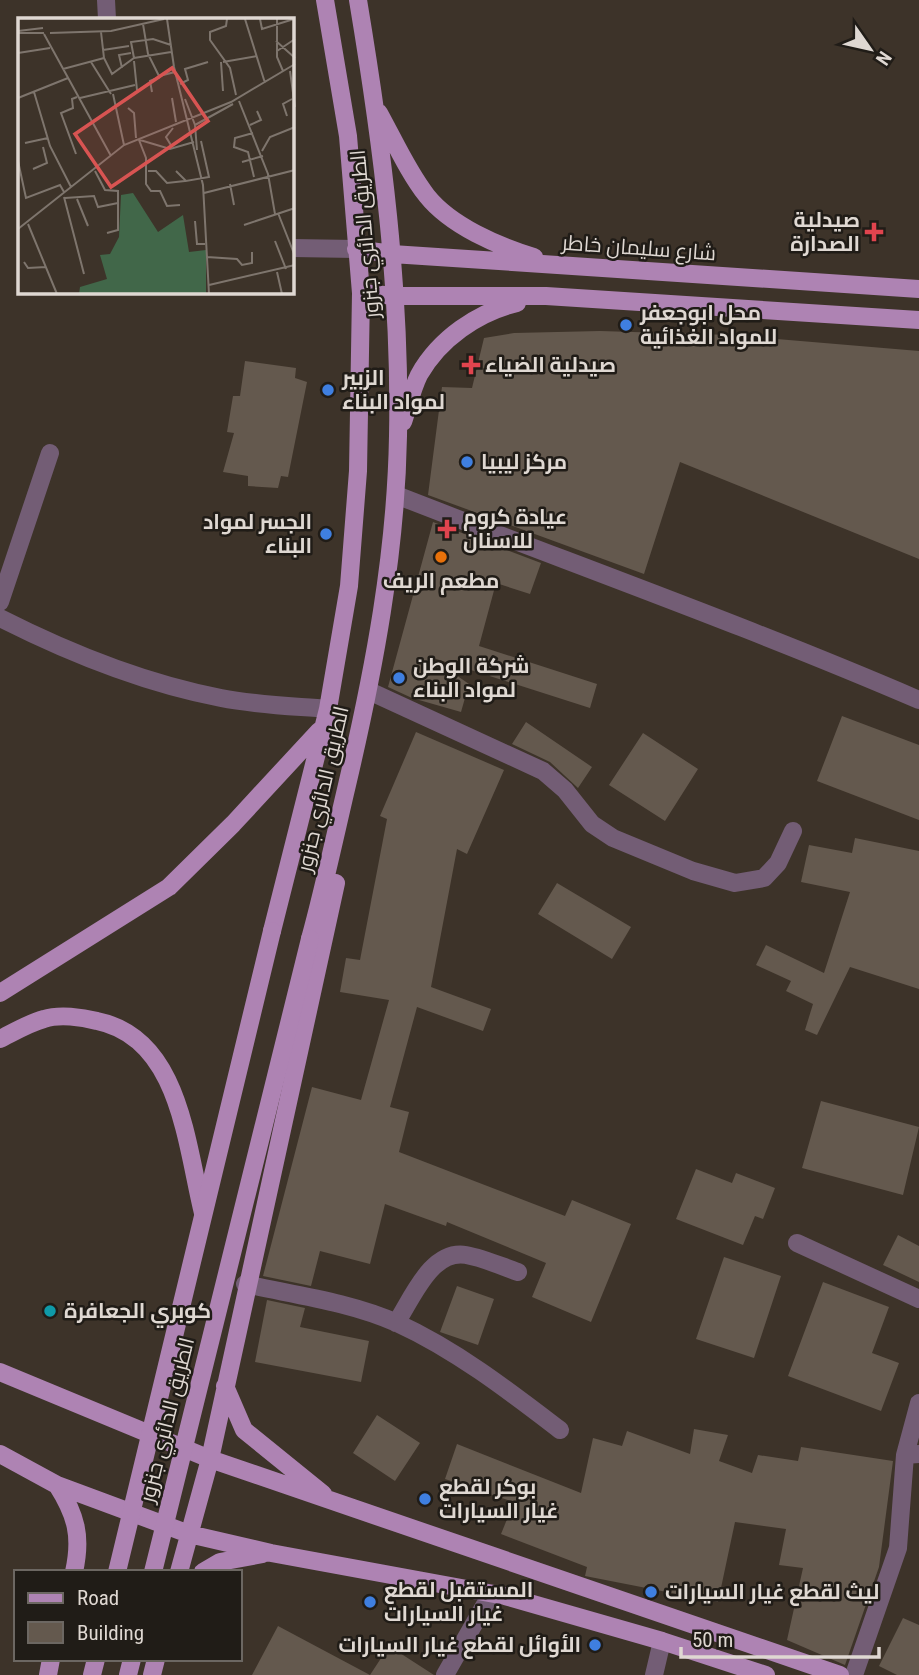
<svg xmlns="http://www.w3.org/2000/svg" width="919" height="1675" viewBox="0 0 919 1675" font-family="'Roboto Condensed',Cairo,sans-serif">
	<rect width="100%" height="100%" fill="#3d3329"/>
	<path fill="#64594e" d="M600,331l131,4 188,16v208l-239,-97 -36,112 -216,-79 14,-108 30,1 12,-50 30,-5z
		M245,361l51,7 -1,10 12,4 -19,95 -7,-1 -3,12 -30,-2v-10l-25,-4 11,-39 -7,-1 6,-36h7z
		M433,522l108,41 -11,31 -34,-11 -17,63 118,38 -7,24 -160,-51 39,27 -8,28 -49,-14 -24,-11z
		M842,716l77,29v75l-102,-39z
		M526,722l66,45 -14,21 -28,-26 -38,-18z
		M416,732l88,38 -37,84 -10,-5 -26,138 60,22 -8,22 -66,-24 -27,100 19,5 -10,40 166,64 7,-16 59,24 -40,98 -59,-25 14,-34 -99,-41 -1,4 -61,-22 -15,60 -50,-13 -9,35 -48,-10 49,-189 49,13 28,-100 -49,-8 6,-34 14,2 27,-141 -7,-3z
		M643,733l55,36 -33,52 -56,-36z
		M855,838l64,13v138l-69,-22 -33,68 -12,-5 8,-26 -27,-13 5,-10 -35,-16 10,-20 58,28 26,-81 -49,-10 8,-37 43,8z
		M557,883l74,44 -19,32 -74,-45z
		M821,1101l98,26 -16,68 -101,-27z
		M696,1169l36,14 4,-10 39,15 -12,31 -8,-3 -12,29 -67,-26z
		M898,1235l21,11v36l-36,-17z
		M724,1257l57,19 -27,82 -58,-19z
		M823,1282l66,25 -17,46 27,10 -18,48 -93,-35z
		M457,1286l37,13 -16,46 -38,-13z
		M267,1300l38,8 -5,19 69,14 -8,41 -106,-20z
		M377,1415l43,28 -25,38 -42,-28z
		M694,1429l34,6 -9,26 33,12 6,-18 40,6 3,-14 92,14 -14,106 -34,98 -58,-25 16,-72 -24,-3 7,-36 -51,-7 -17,80 -133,-26 2,-9 -86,-33 13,-32 -69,-23 12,-35 124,49 12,-55 29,8 5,-15 63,23z
		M903,1618l16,7v50h-22l-18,-9z
		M278,1626l92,49 19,-29 45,29h-182z"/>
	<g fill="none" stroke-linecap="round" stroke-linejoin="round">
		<path stroke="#735d75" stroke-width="18" d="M106,0l1,19
			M292,248l64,1
			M396,495c174,68 351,131 523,205
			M0,602l50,-149
			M0,618c71,36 143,65 221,80 35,7 71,8 107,11
			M369,691l174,80 22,19 27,34 21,14 80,33 42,12 29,-5 14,-15 15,-32
			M797,1243l122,56
			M245,1284c50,11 105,18 152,39 59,27 112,68 163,107
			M396,1323c16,-24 35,-74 70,-68 17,3 35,11 52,17
			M905,1455l14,-52
			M445,1675l46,-81
			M654,1675l8,-34
			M854,1675l44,-127 7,-93 14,-1"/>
		<path stroke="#ae83b3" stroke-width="18" d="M379,113c15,27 29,59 48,83 24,30 71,50 107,61
			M356,249l36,5 527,35
			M361,293l35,3h150l373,24
			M403,422c5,-15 9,-33 16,-47 20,-36 59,-63 98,-72
			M272,931l56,-222 21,-123 9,-115 3,-178 -13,-157 -23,-136
			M310,939c14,-51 25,-103 37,-154 27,-115 49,-231 51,-349 3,-147 -16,-292 -40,-436
			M0,993l169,-106 64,-63 86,-93
			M0,1039c14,-7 29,-16 44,-20 15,-5 38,-2 53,2 83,17 89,123 106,192
			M0,1372l210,87 630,216
			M225,1386l19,44 79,64
			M0,1454l57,31 132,49 82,19 234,43 157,45 104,34
			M57,1485c19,30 25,51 17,87
			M179,1572l31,-113 126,-576
			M203,1572l17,-10 43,-8
			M48,1675l3,-16
			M92,1675l4,-16
			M128,1675l4,-16
			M152,1675l4,-16"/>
		<path stroke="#ae83b3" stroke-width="18" d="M117,1572l155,-641
			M153,1572l157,-633"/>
	</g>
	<g fill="#e0444e" stroke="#201c17" stroke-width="2.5">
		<path d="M870.5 221.5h7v7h7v7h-7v7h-7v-7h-7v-7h7z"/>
		<path d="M467.5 354.5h7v7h7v7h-7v7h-7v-7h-7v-7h7z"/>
		<path d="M443.5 518.5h7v7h7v7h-7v7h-7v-7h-7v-7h7z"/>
	</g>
	<g fill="#3f7fe0" stroke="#201c17" stroke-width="2.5">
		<circle cx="626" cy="325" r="7"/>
		<circle cx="328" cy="390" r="7"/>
		<circle cx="467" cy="462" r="7"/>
		<circle cx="326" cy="534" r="7"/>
		<circle cx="399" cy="678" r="7"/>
		<circle cx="425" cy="1499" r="7"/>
		<circle cx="651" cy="1592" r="7"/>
		<circle cx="370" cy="1602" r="7"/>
		<circle cx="595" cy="1645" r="7"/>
	</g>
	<circle fill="#e8710a" stroke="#201c17" stroke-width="2.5" cx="441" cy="557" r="7"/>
	<circle fill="#0f9aa8" stroke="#201c17" stroke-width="2.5" cx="50" cy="1311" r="7"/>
	<g text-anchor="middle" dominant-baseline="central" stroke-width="5" stroke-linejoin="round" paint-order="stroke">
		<g font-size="21" font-weight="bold" fill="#dfd8d2" stroke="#201c17" text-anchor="start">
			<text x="860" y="220" text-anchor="end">صيدلية<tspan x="860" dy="24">الصدارة</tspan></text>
			<text x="640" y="313">محل ابوجعفر<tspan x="640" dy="24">للمواد الغذائية</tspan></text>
			<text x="485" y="365">صيدلية الضياء</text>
			<text x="342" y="378">الزبير<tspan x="342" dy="24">لمواد البناء</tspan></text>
			<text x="481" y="462">مركز ليبيا</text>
			<text x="463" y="517">عيادة كروم<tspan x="463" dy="24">للاسنان</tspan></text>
			<text x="312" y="522" text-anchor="end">الجسر لمواد<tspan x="312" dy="24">البناء</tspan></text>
			<text x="441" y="581" text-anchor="middle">مطعم الريف</text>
			<text x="413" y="666">شركة الوطن<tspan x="413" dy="24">لمواد البناء</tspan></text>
			<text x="64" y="1311">كوبري الجعافرة</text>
			<text x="439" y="1487">بوكر لقطع<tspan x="439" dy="24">غيار السيارات</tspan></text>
			<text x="384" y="1590">المستقبل لقطع<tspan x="384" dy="24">غيار السيارات</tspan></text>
			<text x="665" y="1592">ليث لقطع غيار السيارات</text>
			<text x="581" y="1645" text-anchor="end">الأوائل لقطع غيار السيارات</text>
		</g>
		<g font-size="21" fill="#dfd8d2" stroke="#201c17">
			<text transform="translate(365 234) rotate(-95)">الطريق الدائري جنزور</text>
			<text transform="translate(639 248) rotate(4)">شارع سليمان خاطر</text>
			<text transform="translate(323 789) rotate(-77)">الطريق الدائري جنزور</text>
			<text transform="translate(167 1420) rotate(-76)">الطريق الدائري جنزور</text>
		</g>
	</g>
	<g transform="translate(18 18)">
		<rect width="276" height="276" fill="#3d3329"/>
		<path d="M115,175l25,39 25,-17 6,37 17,-2v44h-127l1,-7 27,-8 -7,-24 10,-1 9,-17 2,-42z" fill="#416749"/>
		<path fill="none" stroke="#7e756d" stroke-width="2" d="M149,1l7,48 29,118 6,109M209,1l-1,7 -16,6v8l20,28 6,27M227,1l20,64M242,1l2,10 32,-10M259,1v38l6,14M125,6l5,30 11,22 16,-4M0,13l25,-3M83,14l3,26 8,16 22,-16 37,-6M0,15h26M32,15l61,-2 53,-12M26,16l67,122M258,23l19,17M85,32l26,-4M259,33l18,-12M0,35l32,-5M116,40l-3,-16 22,-3 18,6M116,43l3,29M73,44l20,32M203,44l2,29M205,44l34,-6M104,50l-3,-13 12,-2M45,51l41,-11M272,53l5,36M162,66l8,-4 -3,-11 23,-7M16,74l16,54 21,41M134,74l-2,-11 10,-4M95,76l11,51M0,80l50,-20M62,80l55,-13M154,80l4,24M167,81l10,26 2,25M221,83l29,73 7,40M110,90l6,5 2,25M269,98l-4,-12 9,-5M177,107l38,-21M232,107l11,-5 -4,-9M235,115l-18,5 -1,9 14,5 6,25M121,122l7,18v26l5,7h9l7,15 13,-1M122,122l30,9 24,-7M7,125l23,-5M154,129l-6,-10 7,-9M244,133l8,-14 25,-10M58,136l-15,-41 12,-5 -1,-9 5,-2M0,143l8,37 34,-13 4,7M224,144l21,-6M15,151l14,-6 -4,-16M77,153l10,19 13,1v39l-11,3M130,153h8l11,12 18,-2M158,153l10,10 23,-4 -8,-36M212,166l4,21M186,175l91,-23M46,179l20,77M47,180l29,-2 4,11 20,-4M59,181l11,27M260,195l17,43M177,203l2,23h8M10,206l29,70M226,207l51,-17M0,211l106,-84 107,-43 64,-38M257,223l11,28M189,239l30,2 5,6 10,-2v-11M6,244l4,6 18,-1M259,254l5,22M191,267l86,-20"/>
		<path fill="#d85452" fill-opacity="0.15" stroke="#d85452" stroke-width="3.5" d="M154,50l36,53 -97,66 -36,-53z"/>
		<rect width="276" height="276" fill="none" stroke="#dfd8d2" stroke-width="3.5"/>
	</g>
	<rect x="14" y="1570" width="228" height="91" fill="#201c17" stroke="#6c6762" stroke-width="2"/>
	<rect x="28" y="1593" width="35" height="10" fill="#ae83b3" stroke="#6c6762" stroke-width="2"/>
	<text x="77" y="1605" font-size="21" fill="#dfd8d2">Road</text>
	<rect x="28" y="1622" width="35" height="21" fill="#64594e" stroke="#6c6762" stroke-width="2"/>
	<text x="77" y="1640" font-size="21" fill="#dfd8d2">Building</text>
	<g transform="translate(870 49) rotate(124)" stroke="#201c17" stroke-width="5" paint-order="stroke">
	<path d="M0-5L12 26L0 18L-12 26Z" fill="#dfd8d2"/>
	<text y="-10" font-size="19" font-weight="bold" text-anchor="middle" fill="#dfd8d2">N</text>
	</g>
	<path d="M681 1647v10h198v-10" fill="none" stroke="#dfd8d2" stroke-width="3.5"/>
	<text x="692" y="1647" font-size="21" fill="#dfd8d2" stroke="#201c17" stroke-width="5" paint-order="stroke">50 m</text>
</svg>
